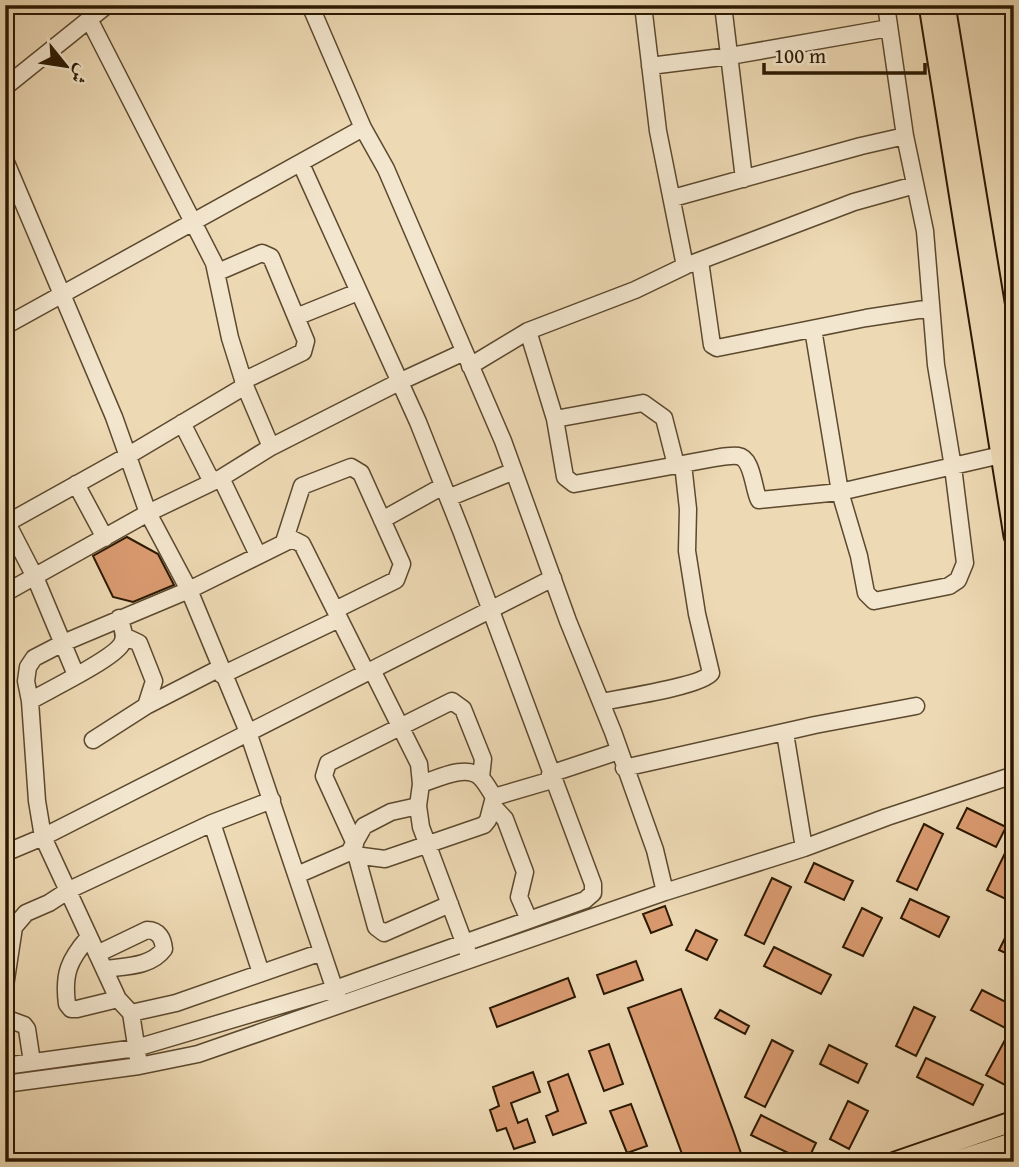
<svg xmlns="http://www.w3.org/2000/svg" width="1019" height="1167" viewBox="0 0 1019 1167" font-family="'Gentium Book Plus',Amiri,serif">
	<rect width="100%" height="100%" fill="#edd9b4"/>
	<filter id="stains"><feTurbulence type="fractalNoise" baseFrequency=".00286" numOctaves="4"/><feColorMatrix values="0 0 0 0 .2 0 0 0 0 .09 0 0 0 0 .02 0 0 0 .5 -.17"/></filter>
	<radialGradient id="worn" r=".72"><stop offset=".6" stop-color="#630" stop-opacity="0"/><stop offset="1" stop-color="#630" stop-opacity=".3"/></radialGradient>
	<path fill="#da9a70" stroke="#2b1902" stroke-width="2" d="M127,537l31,17 16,31 -41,17 -20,-5 -20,-41z
		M967,808l39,19 -10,20 -39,-19z
		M924,824l19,10 -26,56 -20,-9z
		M1006,851l8,4v48l-27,-13z
		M814,863l39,18 -9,19 -39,-18z
		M772,878l19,9 -27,57 -19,-9z
		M910,899l39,18 -10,20 -38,-19z
		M665,906l7,19 -21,8 -8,-19z
		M862,908l20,10 -19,38 -20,-9z
		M1014,920v37l-15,-7z
		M696,930l21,10 -10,20 -21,-10z
		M774,947l57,28 -10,19 -57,-28z
		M636,961l7,19 -39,14 -7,-19z
		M568,978l7,19 -78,30 -7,-19z
		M681,989l53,144 10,29h-59l-57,-154z
		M982,990l32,16v15l-5,9 -38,-20z
		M914,1007l21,10 -19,39 -20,-10z
		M720,1010l29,16 -4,8 -30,-16z
		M1006,1038l8,4v26l-9,17 -19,-10z
		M772,1040l21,11 -28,56 -20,-10z
		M609,1044l14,40 -19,7 -15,-40z
		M829,1045l38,19 -9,19 -38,-19z
		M926,1058l57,27 -10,20 -56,-28z
		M533,1072l7,20 -29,11 7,20 9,-4 8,23 -21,7 -8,-21 -9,3 -7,-21 9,-4 -6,-19z
		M568,1074l18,49 -33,12 -7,-19 12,-5 -10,-29z
		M848,1101l20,10 -19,38 -19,-10z
		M631,1104l16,42 -20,7 -17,-42z
		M761,1115l55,28 -9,19 -56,-27z"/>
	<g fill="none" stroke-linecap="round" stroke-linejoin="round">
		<g stroke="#5c492e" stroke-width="19">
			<path id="minor" d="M310,5l53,123 23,41 117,272 65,180 45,111 42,118 10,42
				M723,5l21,174
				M89,19l125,244 16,75 15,48 26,61
				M650,66l80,-10 159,-28
				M5,87l102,-82
				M5,160l109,257 34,96 41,77 59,142 90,267
				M673,198l188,-52 44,-10
				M700,261l12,84 5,3 149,-30 65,-10
				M691,264l163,-62 61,-17
				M218,272l44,-19 9,4 35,84 -3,11 -60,29
				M296,317l62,-25
				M5,326l358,-198
				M813,329l27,163 161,-37
				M528,331l27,88 10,58 9,7 141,-26c6,-1 16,-3 23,-2 15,2 15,33 21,44l81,-8 19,64 7,37 8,8 75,-15 9,-6 7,-17 -12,-96 -17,-102 -11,-134 -20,-95 -19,-131
				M470,366l58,-35 107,-41 50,-24 -27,-135 -15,-126
				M555,419l88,-16 21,15 12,47
				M182,423l30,59
				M221,478l37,77
				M76,484l29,54
				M448,498l66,-27
				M5,519l30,58 41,98
				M382,520l61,-34
				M7,523l122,-68 116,-69
				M284,542l18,-56 49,-19 10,6 41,91 -6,16 -61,30
				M5,593l143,-80 73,-35 50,-31 128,-65 65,-30
				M124,636l15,7 15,38 -8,25
				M372,670l47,94 2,20 -3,22 3,21 47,126
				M222,675l117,-56
				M30,701c19,-11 81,-41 91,-56 6,-8 1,-18 -2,-27
				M601,702c20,-4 101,-16 110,-29l-14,-59 -10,-63 1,-42 -5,-45
				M785,733l19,115
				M93,740l53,-34 74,-38
				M624,768l191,-43 101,-19
				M550,774l69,-23
				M494,797l58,-17
				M493,806l12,13 20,53 -6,25 10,23
				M212,823l49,150
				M355,844l-31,-68 4,-13 124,-62 11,8 20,50 -2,18
				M351,849l13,-23 27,-14 27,-6
				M5,853l38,-16 510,-259
				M356,854l20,73 8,6 66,-29
				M297,875l53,-23 12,4 23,3 99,-34 4,-5 6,-23c-4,-6 -8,-14 -13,-19 -14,-15 -44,1 -60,6
				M88,938c-19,22 -25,36 -21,66l4,5h6l41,-10
				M97,954l50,-24c12,0 16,9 17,19 -13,18 -39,17 -59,20
				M5,986l9,-59 12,-14 23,-10 20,-13 143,-67 60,-23
				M131,1013l45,-10 146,-51
				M5,1018l19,7 3,4 5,33
				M138,1058l-7,-45 -13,-14 -75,-162 -6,-36 -7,-100 -4,-20 2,-14 6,-9 29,-15 126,-53 103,-51 10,5 64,128
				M5,1066l131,-18 199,-59 250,-89 8,-7v-9l-131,-351 -44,-111 -117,-258
				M5,1084l134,-18 59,-12 467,-162 139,-44 83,-31 127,-42"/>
		</g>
		<g stroke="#2b1902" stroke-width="23">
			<path id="major" d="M929,5l85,531
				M945,5l69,419
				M895,1162l119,-41
				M953,1162l61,-20"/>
		</g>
		<use href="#minor" stroke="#f3e6ce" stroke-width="16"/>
		<use href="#major" stroke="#edd9b4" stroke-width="19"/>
	</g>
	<rect width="1019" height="1167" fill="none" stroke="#edd9b4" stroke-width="28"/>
	<rect x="7" y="7" width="1005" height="1153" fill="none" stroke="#2b1902" stroke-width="3.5"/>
	<rect x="14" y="14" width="991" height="1139" fill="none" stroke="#2b1902" stroke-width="2"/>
	<g transform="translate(66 66) rotate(120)" stroke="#f3e6ce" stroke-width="5" paint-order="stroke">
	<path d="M0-5L12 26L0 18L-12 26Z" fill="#2b1902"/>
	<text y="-10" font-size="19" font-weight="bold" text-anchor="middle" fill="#2b1902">ش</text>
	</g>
	<path d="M764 63v10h161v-10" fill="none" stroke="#2b1902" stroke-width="3.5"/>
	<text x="774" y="63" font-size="21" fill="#2b1902" stroke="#f3e6ce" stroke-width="5" paint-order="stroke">100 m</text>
	<rect width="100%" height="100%" filter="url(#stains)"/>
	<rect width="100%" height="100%" fill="url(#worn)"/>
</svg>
